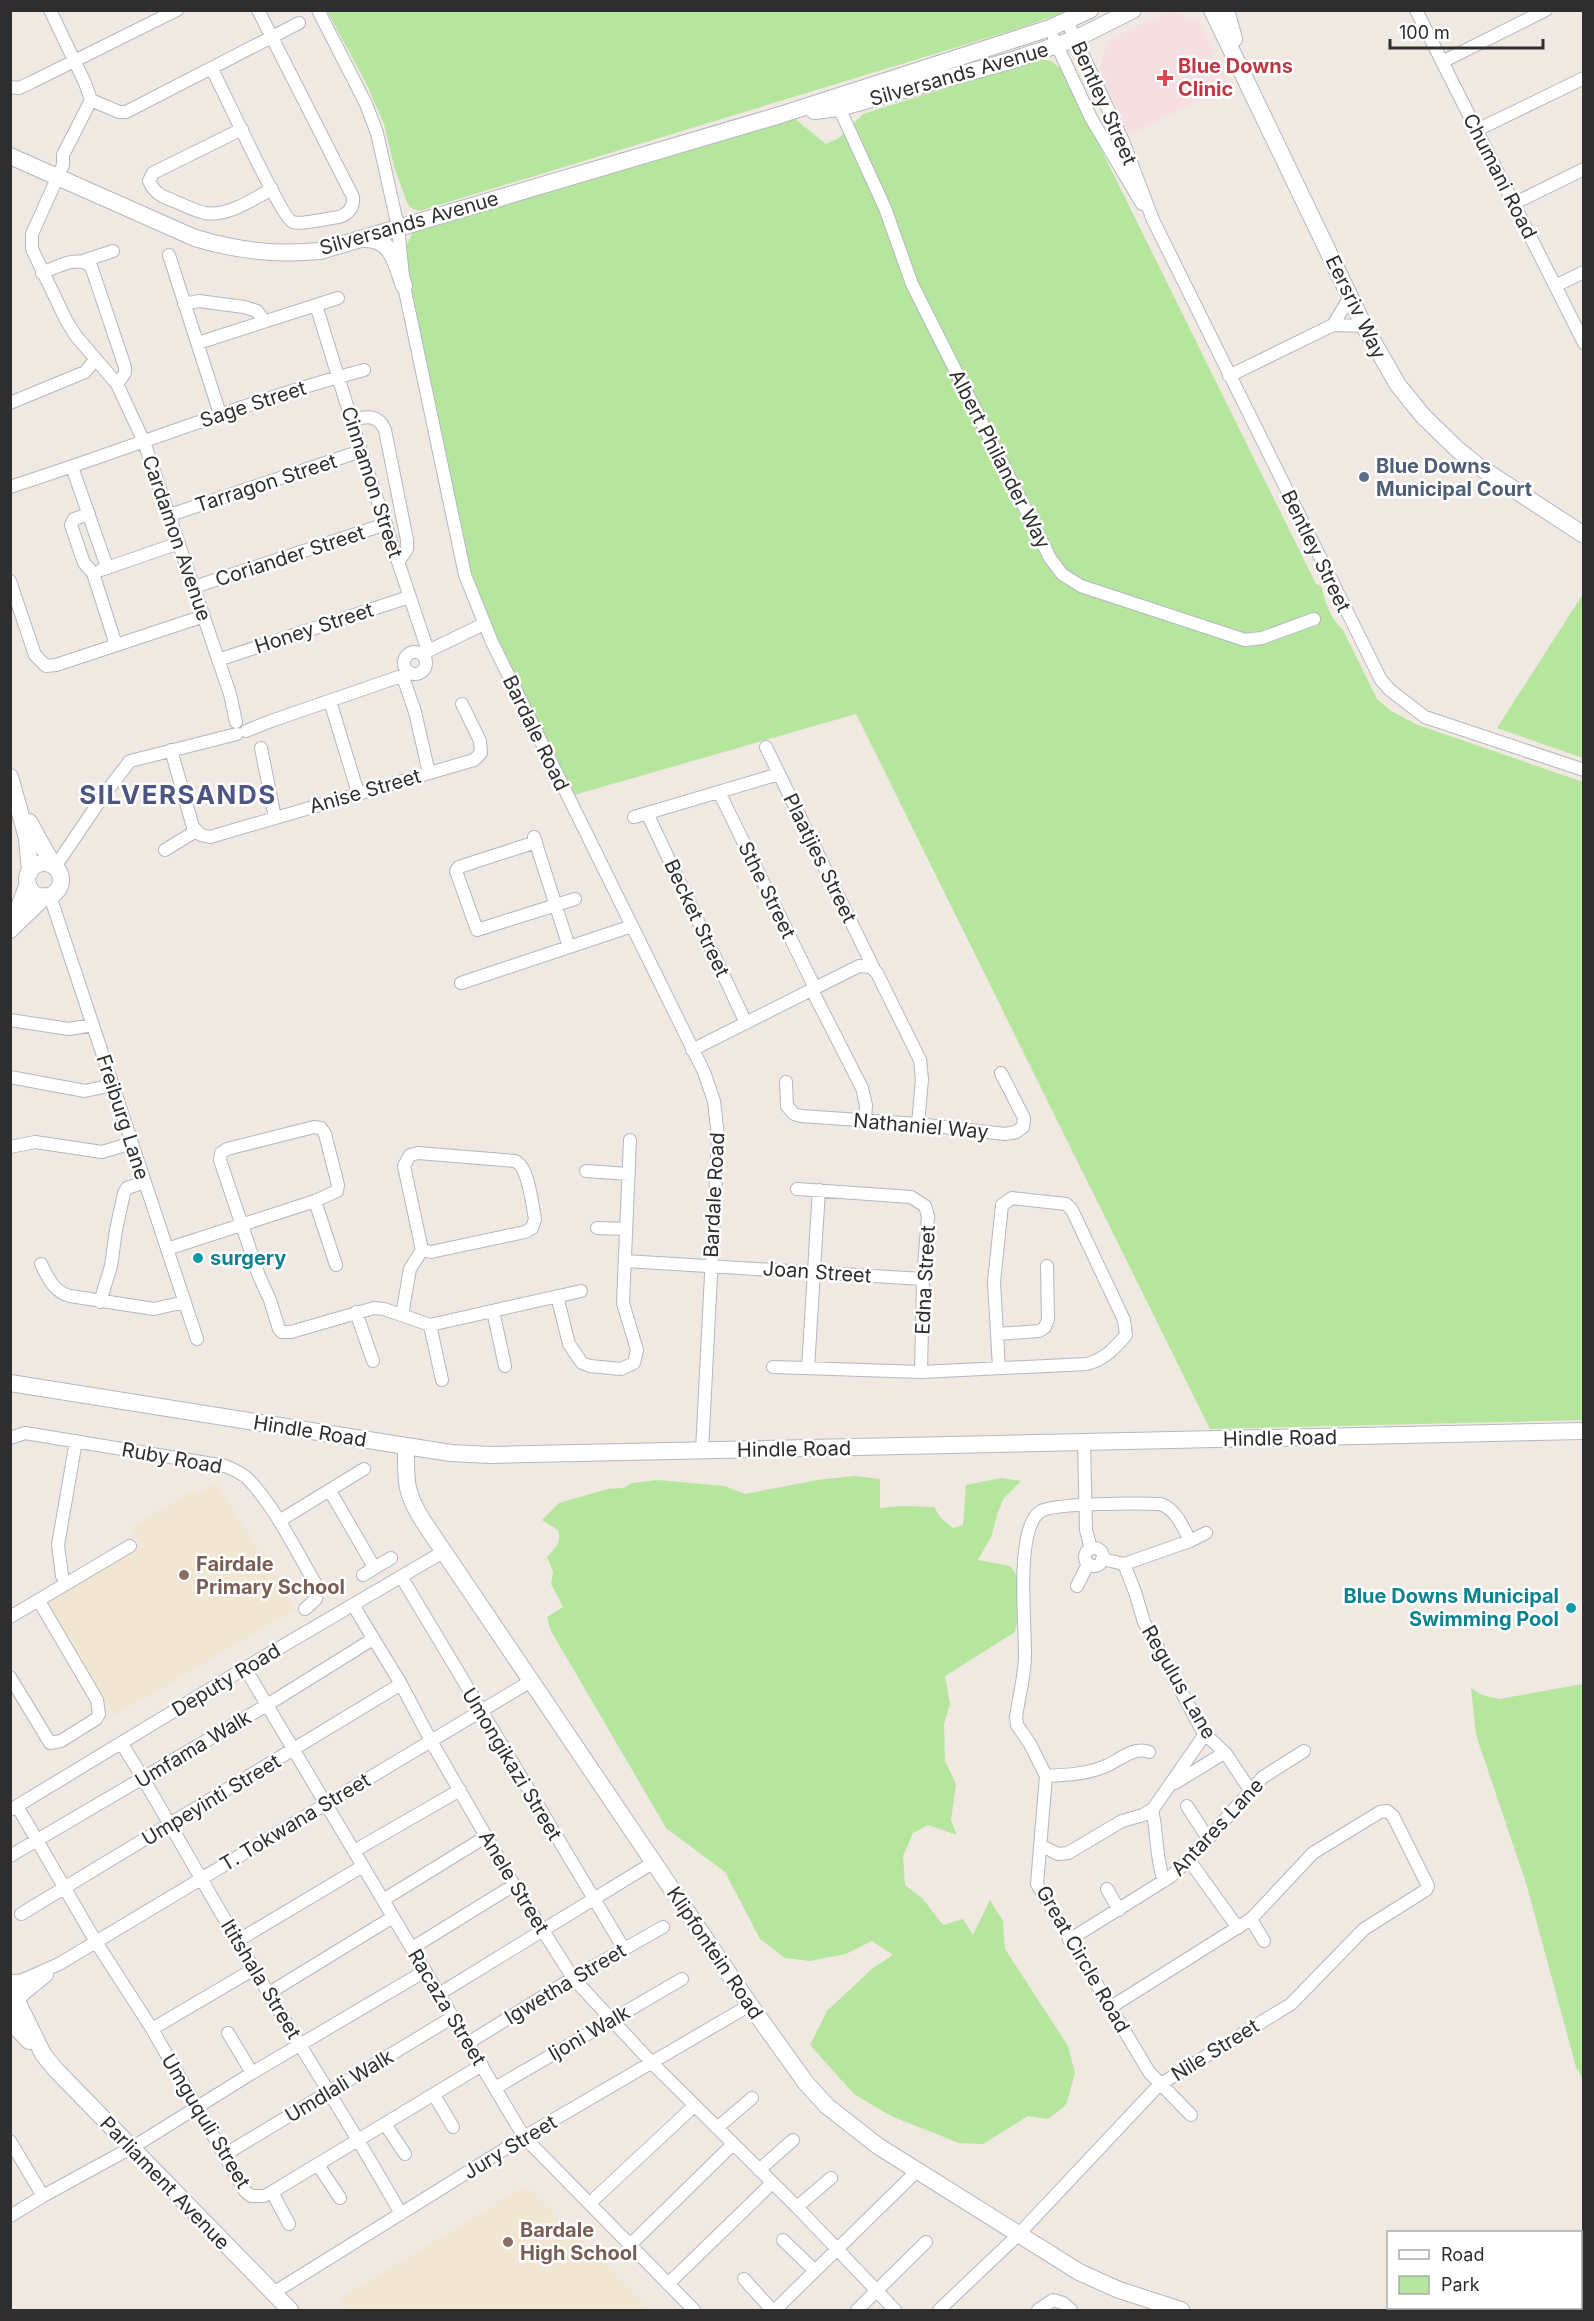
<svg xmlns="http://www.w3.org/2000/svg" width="1594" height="2321" viewBox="0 0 1594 2321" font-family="Inter,sans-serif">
	<rect width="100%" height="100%" fill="#efe9e1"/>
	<path fill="#f0e6d1" d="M216,1483l79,126 -181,107 -68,-113 96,-57 -11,-18 63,-38 3,5z
		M526,2186l125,124h-300l-12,-11z"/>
	<path fill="#f5dfe0" d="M1169,11l30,10 32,64 -101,50 -31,-64 10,-31z"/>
	<path fill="#b6e59e" d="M327,11h741l-45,16 -604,184 -8,-3 -4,-5 -13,-37 -10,-42 -18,-41z
		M1038,59l13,2 11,9 254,514 5,2c5,17 8,31 22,44l34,69 14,12 27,14 165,57v638l-373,9 -354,-715 -282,81 -90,-183 -17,-53 -57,-269 -4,-43 7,-15 382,-113 31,25 13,-6 24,-24z
		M1583,594v164l-86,-30z
		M855,1476l25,3v29l23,-2 31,1 7,11 12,10 10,-3 3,-40 35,-7 20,3 -17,17 -7,16 -5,21 -14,25 32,6 14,19 -9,47 -70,44 5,28 -6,20 1,37 11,23 -5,36 6,15 -29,-10 -15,8 -10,23 2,29 17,13 21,27 20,-6 10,16 17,-35 13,21 2,28 63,97 7,27 -9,32 -18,14 -20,-3 -45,28 -24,-1 -68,-27 -37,-22 -44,-49 17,-34 46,-43 20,-13 -21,-14 -26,13 -36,7 -25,-3 -25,-19 -35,-67 -59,-44 -115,-197 -4,-14 16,-10 -12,-23 2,-12 -6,-15c8,-9 15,-14 11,-27l-16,-10 17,-17 49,-14 15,-1 9,-5 26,-3 66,6 21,8 72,-14z
		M1583,1684h1l-1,396 -7,-13 -50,-184 -50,-148 -5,-47 11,7 17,4z"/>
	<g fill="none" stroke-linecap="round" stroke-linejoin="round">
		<g stroke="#b4b7c1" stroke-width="14">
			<path id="street" d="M50,10l35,73 6,17 -28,55v10l-31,69v15l34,71 10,16 41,48 27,58 86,252 6,28
				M318,10l48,94 11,29 21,94 6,59 61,289 27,67 212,430 10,29 4,36 -16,314
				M1416,10l168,333
				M1067,21l56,120 30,79 228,460 9,10 35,27 159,53
				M1054,39l37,79 51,86
				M1442,62l104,-52
				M212,69c10,19 70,150 81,153 7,3 37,-4 46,-5 10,-3 15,-10 14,-20l-95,-187
				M10,87l9,1 13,-6 145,-72
				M91,100l28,12h7l173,-89
				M836,101l49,107 27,76 138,274 12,16 19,12 164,54 17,-2 52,-19
				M242,129l-89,44 -4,8c5,12 14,16 25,20 10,4 21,10 31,12 23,4 48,-14 67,-24
				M1477,130l107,-52
				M1515,203l69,-34
				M169,255l51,159
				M83,261l30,-10
				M42,273c15,-6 35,-18 49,-7l34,101v6l-8,11
				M1555,286l29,-14
				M184,304l15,-3 45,6 13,4 7,10
				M316,305l45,146 67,200 -4,6
				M1333,325l17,-28
				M198,343l140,-45
				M1229,376l104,-51 31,1
				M10,403l75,-31 10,-12
				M352,420c15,-4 26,-6 33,10l22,110v9l-9,13
				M72,467l35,100
				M10,487c119,-38 234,-85 354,-117
				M89,514l-15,5 -3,6 13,38 9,10 23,72
				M170,515l191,-64
				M101,570l78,-27
				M10,581l25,74 11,11 10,-1 148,-49
				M194,587l192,-63
				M428,651l56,-27
				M404 663a11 11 0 1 1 22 0a11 11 0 1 1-22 0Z
				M218,660l191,-63
				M403,677l12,35 14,61
				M330,701l28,92
				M246,731l25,-10 139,-48
				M766,747l108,222
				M261,748l14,70
				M171,750l22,77 8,8 9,2 264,-77 7,-7 -1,-12 -18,-37
				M719,792l96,196
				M647,813l99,210
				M634,817l145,-43
				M534,837l35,110
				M536,842l-77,25 -3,4 21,59 98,-31
				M165,850l31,-19
				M55,867l48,-71 27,-35 107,-27
				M50,896l147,443
				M461,983l171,-57
				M812,990l50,98 4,17 -1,16
				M10,1020l59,9 24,-4
				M692,1050l167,-84 12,1 6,6 43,87 2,19 -4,45
				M10,1077l75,14 28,-6
				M786,1082l1,24 7,8 7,2 117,8 87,10 11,-2 7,-5 1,-9 -23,-45
				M10,1147l25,-5 67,10 30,-9
				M418,1153l97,8c14,6 17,43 20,58l-3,9 -7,4 -94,20 -9,-2 -18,-84 6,-11z
				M586,1171l43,3
				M315,1201l21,64
				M597,1228l29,1
				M167,1249l148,-48 22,-10 1,-6 -13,-51 -4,-6 -7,-1 -87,22 -6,4 -1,7 39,116 11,24 9,29 3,3h9l83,-24 10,1 46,16 151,-34
				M625,1261l298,18
				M41,1264c7,14 13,28 29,32l84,13 31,-7
				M557,1296l12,48 13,19 8,3 31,3 13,-6 3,-13 -14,-47 7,-163
				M100,1302l11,-36 5,-36 8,-37 3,-5 18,-6
				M493,1311l12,55
				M356,1312l17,49
				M402,1315l8,-46 12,-19
				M430,1325l12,55
				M997,1334l42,-3 6,-4 3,-8 -1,-53
				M773,1367l148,5 2,-93 5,-63 -3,-10 -14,-9 -114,-8
				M808,1368l11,-178
				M921,1372l166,-8c18,-5 27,-15 39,-29l-2,-15 -52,-110 -6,-6 -54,-6 -10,7 -8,77 5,86
				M10,1438l15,-5 200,33c8,3 17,7 24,14 28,30 48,73 69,108l-2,11 -11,10
				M1084,1442l2,88 5,19
				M330,1491l44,76
				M279,1521l85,-52
				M1190,1541c-7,-14 -14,-32 -30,-37 -21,-1 -104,-1 -119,7 -27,16 -15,117 -16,147 -1,20 -6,39 -9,59l1,8 13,19 16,32 -9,108 112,188 42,43
				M1085 1557a9 9 0 1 1 18 0a9 9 0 1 1-18 0Z
				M1102,1559l22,5 66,-23 16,-8
				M1124,1564l11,28 9,30 59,110 23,22 24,36
				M363,1575l28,-17
				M62,1576l-4,-31 18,-104
				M402,1578l222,371
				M1077,1586l11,-22
				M353,1605l48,79 30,57 83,144 59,93 78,84 146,145 98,103
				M10,1617l120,-71
				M245,1668l279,469 170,173
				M10,1677l40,66 11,-2 35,-22 3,-5 -2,-14 -58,-99
				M122,1744c40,64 76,131 115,196 53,92 112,181 164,274
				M1046,1776c20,-1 42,-2 60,-10 14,-6 28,-20 43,-14
				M1175,1783l49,-30
				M17,1806l79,136 56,87 93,162 6,5h13l8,-4 210,-127
				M1187,1806l20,31
				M12,1809l233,-141 198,-116
				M1152,1810c6,24 3,47 12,71
				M1040,1845l18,9 10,-1 54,-32 21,-6 10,-6 52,-75
				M354,1851l106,-61
				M10,1856l257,-151 106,-66
				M1189,1860l49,68
				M1107,1889l12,21
				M383,1900l104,-64
				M21,1914l380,-230
				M1251,1919l13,22
				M1069,1940l101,-63 19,-17 74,-83 41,-26
				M237,1941l126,-75
				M412,1948l102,-63
				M10,1982l13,-2 36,-16 472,-283
				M269,1993l124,-76
				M439,1994l215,-132
				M19,1998l28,-23
				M152,2029l102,-60
				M228,2033l24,40
				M468,2043l105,-65 90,-51
				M495,2088l187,-109
				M434,2095l19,32
				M385,2124l20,30
				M717,2128l35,-30
				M10,2141l33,55
				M224,2155l229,-138
				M318,2165l22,33
				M759,2170l34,-30
				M272,2192l17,32
				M590,2203l104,-97
				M797,2207l34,-29
				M10,2216l33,-20 95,-52 114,-71 173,-102
				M783,2240l32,31
				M630,2245l103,-101
				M744,2279l28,31
				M668,2284l103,-100
				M273,2293l251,-156 226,-132
				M775,2310l142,-139
				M857,2310l69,-68
				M939,2310l79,-75 141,-150 132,-81 73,-75 62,-39 2,-4 -35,-70 -6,-5 -7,1 -67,41 -62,66 -140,88
				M1038,2310l15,-10 10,3 8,7"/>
		</g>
		<g stroke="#b4b7c1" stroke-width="18">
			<path id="secondary" d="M1212,10l152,316 34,59 25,31 34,33 21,17 106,69
				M1226,10l8,29
				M814,111l25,-3 174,-48 62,-21 58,-29
				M10,156l185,82c44,13 79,17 125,13l460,-136 270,-87 40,-18
				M365,239c28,0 31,25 39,47
				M10,777l17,61 3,34
				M29,822l24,43
				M27 880a17 17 0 1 1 34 0a17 17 0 1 1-34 0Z
				M11,927l17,-43
				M10,930l35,-34
				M10,1383l396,63 45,7 39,2 1094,-24
				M406,1446c0,34 -2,45 17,75l327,484 56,78 21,23 51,40 201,126 40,18 62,20
				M10,1982l9,12 -1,9 -6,6
				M18,2003l25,51 12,15 235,241
				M10,2021l19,20"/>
		</g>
		<use href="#street" stroke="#fff" stroke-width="12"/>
		<use href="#secondary" stroke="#fff" stroke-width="16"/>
	</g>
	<path fill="#e0444e" stroke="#fff" stroke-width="2" d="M1162 69h6v6h6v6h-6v6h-6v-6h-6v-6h6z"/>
	<circle fill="#5c6f8a" stroke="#fff" stroke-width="2" cx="1364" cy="477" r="6"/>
	<g fill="#0f9aa8" stroke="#fff" stroke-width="2">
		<circle cx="198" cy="1258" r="6"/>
		<circle cx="1571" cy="1608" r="6"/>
	</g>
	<g fill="#8d6e63" stroke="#fff" stroke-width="2">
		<circle cx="184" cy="1575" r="6"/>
		<circle cx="508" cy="2242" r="6"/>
	</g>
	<g text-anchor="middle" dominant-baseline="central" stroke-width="5" stroke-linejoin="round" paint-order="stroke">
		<g font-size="20" font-weight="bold" fill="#be3a42" stroke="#fff" text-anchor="start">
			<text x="1178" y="66">Blue Downs<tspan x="1178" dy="23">Clinic</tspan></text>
		</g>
		<g font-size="20" fill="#2e2e2e" stroke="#fff">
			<text transform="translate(959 74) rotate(-16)">Silversands Avenue</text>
			<text transform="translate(1104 103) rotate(66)">Bentley Street</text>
			<text transform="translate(1500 176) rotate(63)">Chumani Road</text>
			<text transform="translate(409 223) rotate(-16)">Silversands Avenue</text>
			<text transform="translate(1356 307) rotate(64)">Eersriv Way</text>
			<text transform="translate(253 404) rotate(-18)">Sage Street</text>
			<text transform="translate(1000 459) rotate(63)">Albert Philander Way</text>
			<text transform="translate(372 482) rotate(72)">Cinnamon Street</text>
			<text transform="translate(266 483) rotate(-18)">Tarragon Street</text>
			<text transform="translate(177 538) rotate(71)">Cardamon Avenue</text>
			<text transform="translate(1316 551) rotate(64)">Bentley Street</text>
			<text transform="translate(290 556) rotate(-18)">Coriander Street</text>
			<text transform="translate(314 628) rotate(-18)">Honey Street</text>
			<text transform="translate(536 733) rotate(64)">Bardale Road</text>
			<text transform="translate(365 791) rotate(-16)">Anise Street</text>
			<text transform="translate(820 858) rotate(64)">Plaatjies Street</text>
			<text transform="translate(767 890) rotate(64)">Sthe Street</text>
			<text transform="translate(697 918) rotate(65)">Becket Street</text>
			<text transform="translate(123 1117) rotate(72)">Freiburg Lane</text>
			<text transform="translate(921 1126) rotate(5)">Nathaniel Way</text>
			<text transform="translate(714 1195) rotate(-87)">Bardale Road</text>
			<text transform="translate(817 1272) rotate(4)">Joan Street</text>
			<text transform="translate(925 1280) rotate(-87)">Edna Street</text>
			<text transform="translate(310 1431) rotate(9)">Hindle Road</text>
			<text transform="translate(1280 1438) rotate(-1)">Hindle Road</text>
			<text transform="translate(794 1449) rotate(-1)">Hindle Road</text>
			<text transform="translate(172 1458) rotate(10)">Ruby Road</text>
			<text transform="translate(226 1680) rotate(-31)">Deputy Road</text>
			<text transform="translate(1179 1682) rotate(60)">Regulus Lane</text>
			<text transform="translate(193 1749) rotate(-31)">Umfama Walk</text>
			<text transform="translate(512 1764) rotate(59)">Umongikazi Street</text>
			<text transform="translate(211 1800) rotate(-31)">Umpeyinti Street</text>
			<text transform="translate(295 1822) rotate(-31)">T. Tokwana Street</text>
			<text transform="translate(1217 1827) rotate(-47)">Antares Lane</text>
			<text transform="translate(514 1882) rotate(59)">Anele Street</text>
			<text transform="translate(715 1953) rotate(56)">Klipfontein Road</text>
			<text transform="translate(1083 1959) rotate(60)">Great Circle Road</text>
			<text transform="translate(261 1979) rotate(59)">Ititshala Street</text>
			<text transform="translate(565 1984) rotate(-31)">Igwetha Street</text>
			<text transform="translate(447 2007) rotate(59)">Racaza Street</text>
			<text transform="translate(589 2033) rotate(-30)">Ijoni Walk</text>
			<text transform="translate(1215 2050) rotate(-32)">Nile Street</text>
			<text transform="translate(339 2086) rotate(-31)">Umdlali Walk</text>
			<text transform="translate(206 2121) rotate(59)">Umguquli Street</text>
			<text transform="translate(510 2147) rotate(-31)">Jury Street</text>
			<text transform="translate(165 2183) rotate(46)">Parliament Avenue</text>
		</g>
		<g font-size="20" font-weight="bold" fill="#4e5e75" stroke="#fff" text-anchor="start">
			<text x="1376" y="466">Blue Downs<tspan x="1376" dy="23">Municipal Court</tspan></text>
		</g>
		<g font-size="20" font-weight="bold" fill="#0d838f" stroke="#fff" text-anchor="start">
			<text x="210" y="1258">surgery</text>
			<text x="1559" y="1596" text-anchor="end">Blue Downs Municipal<tspan x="1559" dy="23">Swimming Pool</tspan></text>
		</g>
		<g font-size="20" font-weight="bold" fill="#785e54" stroke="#fff" text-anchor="start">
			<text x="196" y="1564">Fairdale<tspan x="196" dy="23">Primary School</tspan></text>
			<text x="520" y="2230">Bardale<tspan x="520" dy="23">High School</tspan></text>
		</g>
		<g font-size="26" font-weight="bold" letter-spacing="1.5" fill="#4d5680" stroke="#fff">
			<text x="178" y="794">SILVERSANDS</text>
		</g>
	</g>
	<rect width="1594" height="2321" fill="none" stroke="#2e2e2e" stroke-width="24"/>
	<rect x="1387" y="2231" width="195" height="78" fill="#ffffff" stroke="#ababab" stroke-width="1.5"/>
	<rect x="1399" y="2250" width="30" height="9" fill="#ffffff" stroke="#ababab" stroke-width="1.5"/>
	<text x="1441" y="2261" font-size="18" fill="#2e2e2e">Road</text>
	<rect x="1399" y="2276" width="30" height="18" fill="#b6e59e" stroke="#ababab" stroke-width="1.5"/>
	<text x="1441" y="2291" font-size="18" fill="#2e2e2e">Park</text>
	<path d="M1390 39v9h153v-9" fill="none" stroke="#2e2e2e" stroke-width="3"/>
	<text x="1399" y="39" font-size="18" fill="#2e2e2e" stroke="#ffffff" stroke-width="4.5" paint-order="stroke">100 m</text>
</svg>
